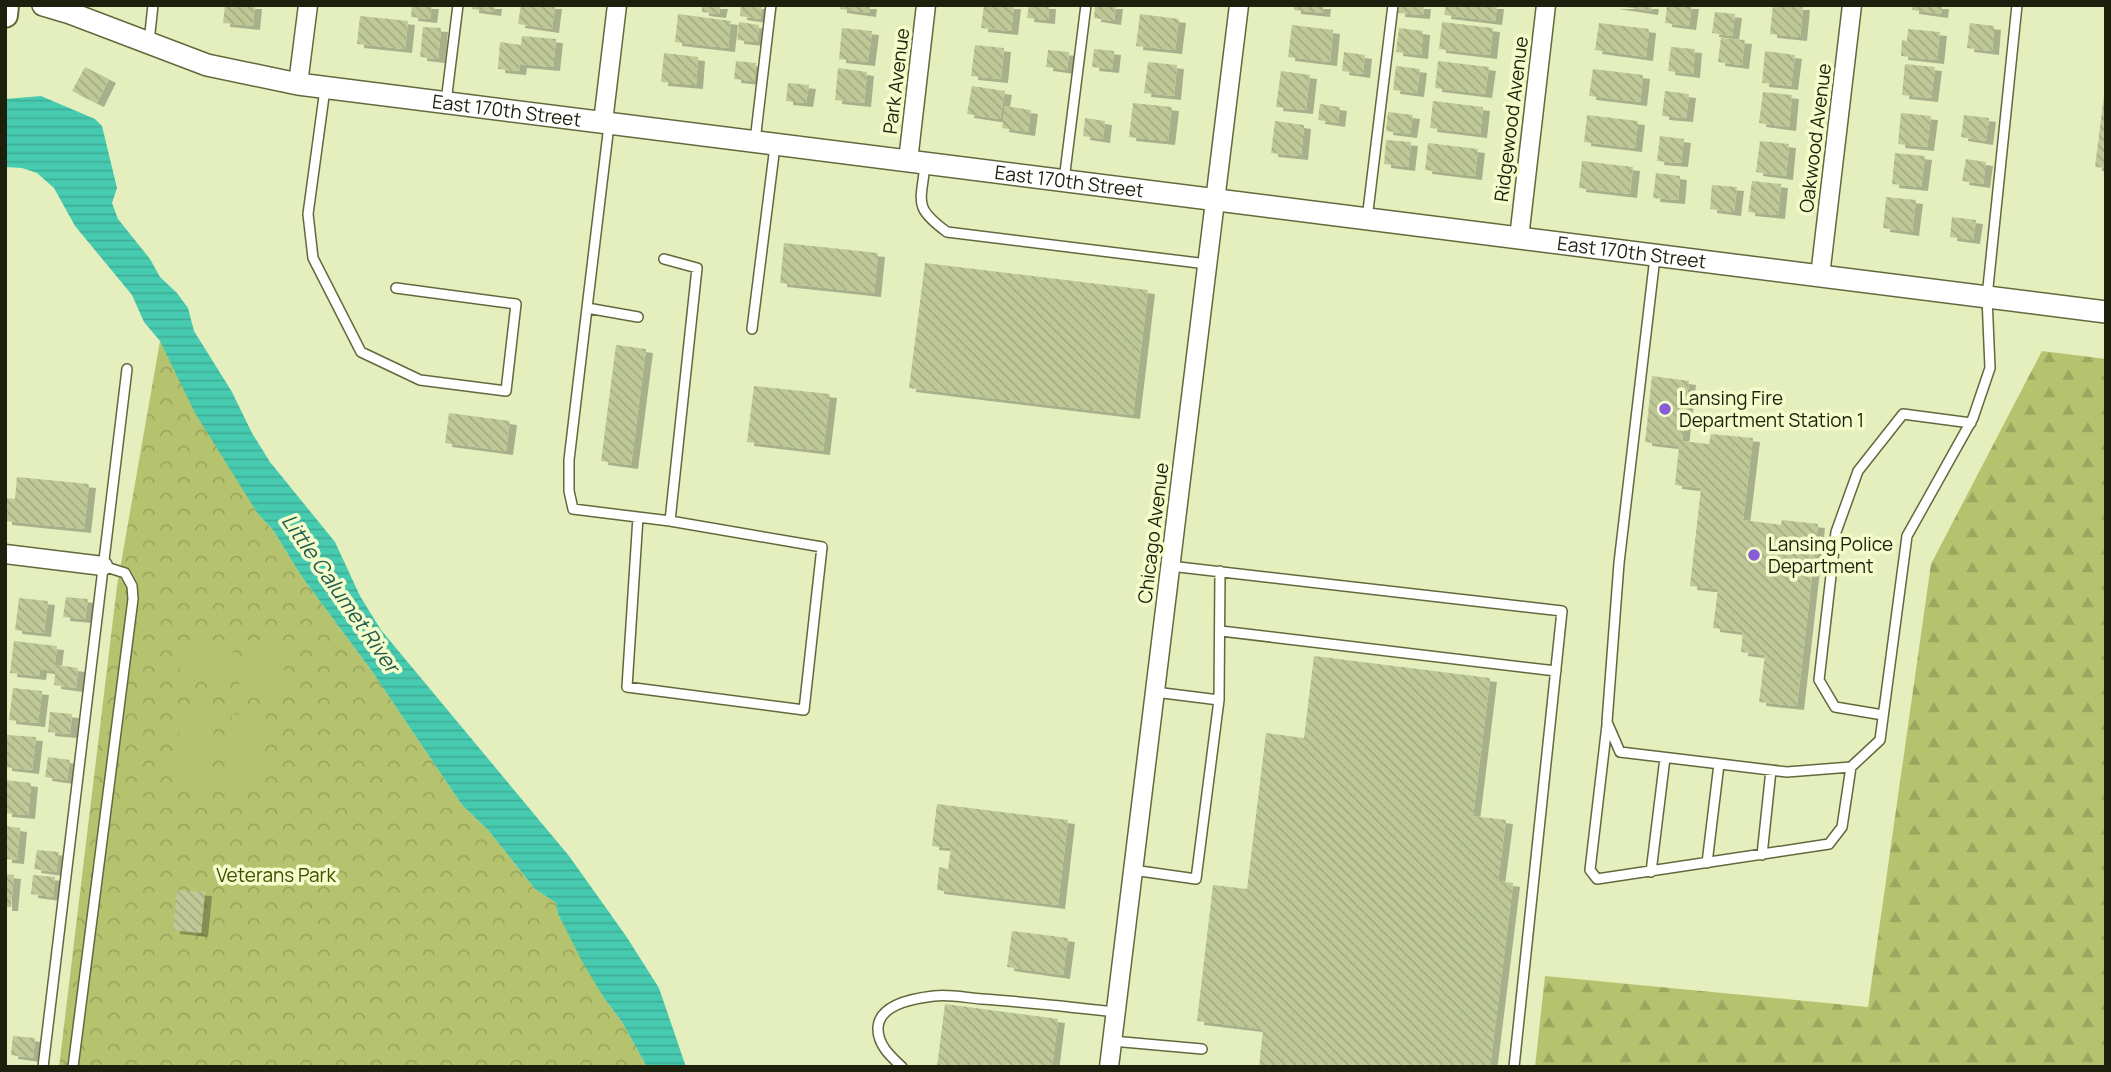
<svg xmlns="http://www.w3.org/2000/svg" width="2111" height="1072" viewBox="0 0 2111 1072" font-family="Manrope,sans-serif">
	<defs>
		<pattern id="forest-firs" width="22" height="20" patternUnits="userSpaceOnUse" patternTransform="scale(1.75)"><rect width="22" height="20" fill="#b5c36f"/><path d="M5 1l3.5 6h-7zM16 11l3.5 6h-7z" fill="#9ba75f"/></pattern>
		<pattern id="park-crowns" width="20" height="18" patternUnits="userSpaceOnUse" patternTransform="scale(1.75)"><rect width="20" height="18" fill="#b5c36f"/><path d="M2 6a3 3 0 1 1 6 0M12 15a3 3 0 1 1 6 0" fill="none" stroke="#9ba75f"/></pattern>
		<pattern id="water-rules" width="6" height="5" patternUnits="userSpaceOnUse" patternTransform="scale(1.75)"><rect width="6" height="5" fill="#47cbb0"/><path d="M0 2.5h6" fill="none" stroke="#3eae96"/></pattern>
		<pattern id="building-back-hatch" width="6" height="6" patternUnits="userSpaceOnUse" patternTransform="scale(1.75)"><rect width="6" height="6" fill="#bfc897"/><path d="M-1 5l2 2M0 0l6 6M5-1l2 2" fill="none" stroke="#a4ac81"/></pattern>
		<filter id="shadow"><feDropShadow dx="7" dy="4" stdDeviation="0" flood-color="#0004"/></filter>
	</defs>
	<rect width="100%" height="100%" fill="#e5efbd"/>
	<path fill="url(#forest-firs)" d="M2042,351l64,8v708h-571l10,-91 323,31 63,-443z"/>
	<path fill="url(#park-crowns)" d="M160,341l98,173 15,16 29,47 69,93 91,135 26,25 47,59 21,14 2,11 46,84 18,24 25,45h-588l58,-481z"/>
	<path fill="#b5c36f" d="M244,640l43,4 -6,57 -43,-5z
		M183,646l55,7 -3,28 -56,-7z
		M182,708l34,4 -9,73 -34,-4z
		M232,714l34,4 -9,72 -34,-4z"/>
	<path fill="url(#water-rules)" d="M41,96l54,23 7,7 15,62 -5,15 6,16 32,40 10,18 17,16 11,15 6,23 38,61 20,41 18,29 65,80 25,54 21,34 188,226 57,80 33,52 27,79h-39l-25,-45 -18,-24 -21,-35 -25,-49 -2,-11 -21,-14 -47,-59 -26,-25 -91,-135 -69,-93 -29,-47 -15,-16 -63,-101 -35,-72 -16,-19 -12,-27 -57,-69 -21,-38 -17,-15 -15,-5 -17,-1v-68z"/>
	<path fill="url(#building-back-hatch)" filter="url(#shadow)" d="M225,5h30l-2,21 -30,-3z
		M412,5h20l-2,14 -19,-2z
		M472,5h23l-1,7 -22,-3z
		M521,5h34l-3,24 -34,-5z
		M702,5h19l-2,9 -17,-2z
		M741,5h21l-2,14 -20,-3z
		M840,5h30l-1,8 -29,-4z
		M984,5h30l-3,26 -30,-3z
		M1029,5h20l-1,15 -21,-2z
		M1095,5h21l-2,16 -20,-3z
		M1294,5h30l-1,8 -29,-3z
		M1399,5h25l-1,10 -25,-2z
		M1446,5h51l-2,16 -51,-6z
		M1612,5h40l-1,6z
		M1667,5h25l-3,21 -24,-3z
		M1773,5l30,1 -3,31 -30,-3z
		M1912,5h30l-1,9 -29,-4z
		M1715,12l20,2 -3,22 -20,-3z
		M678,14l53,7 -3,27 -53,-6z
		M1140,14l39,5 -4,31 -39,-4z
		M360,16l48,5 -3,28 -48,-5z
		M739,22l20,3 -2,17 -20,-2z
		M1442,22l51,6 -3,27 -51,-6z
		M1599,23l50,6 -3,28 -51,-7z
		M1970,23l24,3 -2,25 -25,-3z
		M1292,25l41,5 -3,32 -42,-5z
		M423,27l18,1 -3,31 -18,-2z
		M842,28l30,3 -4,31 -29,-3z
		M1399,28l24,3 -2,24 -25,-3z
		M1908,29l32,3 -3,28 -36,-4 1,-16 5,1z
		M522,36l34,3 -3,28 -33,-3 -1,7 -21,-2 2,-27 21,3z
		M1721,38l24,2 -3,25 -24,-3z
		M975,45l29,3 -3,31 -30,-3z
		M1671,47l24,2 -2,25 -25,-3z
		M1094,49l20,2 -2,18 -20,-2z
		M1048,50l21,2 -2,18 -21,-3z
		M1765,51l30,4 -4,31 -29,-3z
		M1344,52l21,3 -2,19 -21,-3z
		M664,53l34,4 -2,28 -35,-3z
		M736,61l20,2 -2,18 -20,-2z
		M1438,61l51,6 -4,27 -50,-6z
		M1148,62l29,3 -3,31 -30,-3z
		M1905,64l30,3 -4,31 -29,-3z
		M1396,66l24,3 -3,24 -24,-3z
		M85,67l24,12 -12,24 -25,-12z
		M838,68l29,4 -3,31 -29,-3z
		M1593,69l50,6 -3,27 -51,-6z
		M1281,71l29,4 -4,35 -30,-3z
		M788,83l21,2 -3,18 -20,-2z
		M972,86l33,5 -5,28 -33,-5z
		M1665,91l24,3 -3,24 -24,-2z
		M1763,92l29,3 -3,32 -30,-4z
		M2104,96h2v72l-11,-1z
		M1433,101l50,6 -3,27 -50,-6z
		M1133,103l39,4 -4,34 -39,-4z
		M1320,104l20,3 -2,16 -20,-3z
		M1005,106l26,4 -3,22 -26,-4z
		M1388,112l25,3 -3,19 -24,-3z
		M1901,113l30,3 -4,31 -29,-3z
		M1587,115l51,6 -3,27 -51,-6z
		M1964,115l25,3 -3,23 -25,-4z
		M1085,118l20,3 -2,18 -20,-3z
		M1275,121l29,4 -3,31 -30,-3z
		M1660,136l24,3 -3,24 -24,-2z
		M1386,140l25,2 -3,25 -24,-3z
		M1760,141l29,3 -3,32 -30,-4z
		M1428,143l50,6 -3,27 -50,-6z
		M1895,153l30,3 -4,31 -29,-3z
		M1966,159l20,3 -3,22 -21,-3z
		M1582,161l51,6 -3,27 -51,-6z
		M1656,173l24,3 -2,24 -25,-2z
		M1752,181l29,3 -3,31 -30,-3z
		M1712,185l25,2 -3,25 -24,-3z
		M1886,197l30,3 -4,32 -29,-4z
		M1952,217l24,3 -3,20 -23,-3z
		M784,243l94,10 -4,40 -94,-10z
		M925,263l223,27 -15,125 -224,-27z
		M616,345l30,4 -15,116 -30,-4z
		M1652,376l37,5 -7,60 27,3 2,-10 42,4 -10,82 38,5 1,-5 36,4 -21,182 -38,-4 6,-47 -24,-3 2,-20 -30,-4 5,-39 -28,-3 11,-98 -26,-3 4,-39 -34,-4z
		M754,386l76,8 -7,57 -76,-9z
		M449,413l61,8 -4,30 -61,-8z
		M17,477l72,7 -5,45 -79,-8v-23l10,1z
		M66,597l22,2 -3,20 -22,-2z
		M19,598l29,3 -4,32 -29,-3z
		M14,641l43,5 -3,25 -14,-2 -1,7 -29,-3z
		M1314,656l176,22 -17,138 33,4 -8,61 15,2 -23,184h-231l4,-38 -66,-8 16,-136 34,4 19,-156 38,5z
		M56,665l22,3 -2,20 -22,-3z
		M13,688l29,3 -4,32 -29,-3z
		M50,712l22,2 -2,20 -22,-2z
		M7,735l29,2 -4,33 -27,-3z
		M48,757l22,3 -3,20 -22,-3z
		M5,780l26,3 -3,32 -23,-2z
		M937,804l131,16 -10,85 -121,-15 2,-23 9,2 3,-21 -19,-2z
		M5,826l15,2 -3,32 -12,-1z
		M37,850l22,2 -3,20 -22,-3z
		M5,874l9,1 -3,32h-6z
		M33,875l22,2 -2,20 -22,-3z
		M177,890l28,2 -4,41 -28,-3z
		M1012,931l56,7 -5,37 -56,-8z
		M945,1004l113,15 -6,48h-115z
		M13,1036l22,2 -2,20 -22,-3z"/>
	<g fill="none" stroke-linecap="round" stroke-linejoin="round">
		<g stroke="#61693c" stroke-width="12">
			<path id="service" d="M149,42l4,-37
				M325,89l-17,125 5,44 48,94 59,28 86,11 10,-87 -120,-16
				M446,102l12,-97
				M609,125l-22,183 51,9
				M755,141l16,-136
				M925,165c-4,38 -12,42 22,67l260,32
				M1064,180l22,-175
				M1367,219l26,-214
				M1655,257l-36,306 -12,159 13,30 167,20 64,-5 29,-27 27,-204 66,-118 17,-50 -3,-71 30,-292
				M587,308l-18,152v31l4,18 97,12 27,-253 -33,-9
				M752,329l23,-183
				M638,517l-11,170 177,23 18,-163 -152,-26
				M1170,566l392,45 -48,456
				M1221,631l335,40
				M1219,700l1,-129
				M1883,715l-48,-8 -16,-27 17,-148 22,-61 45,-57 68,9
				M1607,725l-17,145 7,9 232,-35 13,-17 9,-60
				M1762,855l9,-85
				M1707,863l12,-99
				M1133,870l63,9 23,-179 -64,-8
				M1651,872l14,-114
				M1112,1041l90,8
				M43,1067l84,-698
				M73,1067l60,-468 -1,-13 -7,-13 -22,-7
				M902,1067c-12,-11 -25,-23 -24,-40 2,-23 38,-29 56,-31 16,-2 33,2 48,3 45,3 89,8 133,13"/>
		</g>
		<g stroke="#61693c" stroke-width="21">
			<path id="minor" d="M298,84l10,-79
				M603,122l14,-117
				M908,161l18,-156
				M1519,238l27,-233
				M1820,276l32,-271
				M5,554l98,12
				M1109,1067l130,-1062"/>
		</g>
		<g stroke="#61693c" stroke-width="24">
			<g id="tertiary">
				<path id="s1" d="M43,5l27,8 137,52 91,19 1808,228"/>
			</g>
		</g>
		<g stroke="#61693c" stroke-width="28">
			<path id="secondary" d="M5,15l1,-10"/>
		</g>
		<use href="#service" stroke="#fff" stroke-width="9"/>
		<use href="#minor" stroke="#fff" stroke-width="18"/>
		<use href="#tertiary" stroke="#fff" stroke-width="21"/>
		<use href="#secondary" stroke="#fff" stroke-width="24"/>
	</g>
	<g fill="#875dd6" stroke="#f3fcca" stroke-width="2.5">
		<circle cx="1665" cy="409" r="7"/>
		<circle cx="1754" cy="555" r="7"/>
	</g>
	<g text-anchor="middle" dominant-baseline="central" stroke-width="7" stroke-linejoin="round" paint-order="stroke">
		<g font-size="19" fill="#1d200d" stroke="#f3fcca">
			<text transform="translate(896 81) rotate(-83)">Park Avenue</text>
			<text stroke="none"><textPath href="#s1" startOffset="478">East 170th Street</textPath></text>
			<text transform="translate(1511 119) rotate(-83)">Ridgewood Avenue</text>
			<text transform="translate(1815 138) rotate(-83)">Oakwood Avenue</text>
			<text stroke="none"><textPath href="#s1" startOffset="1045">East 170th Street</textPath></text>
			<text stroke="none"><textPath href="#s1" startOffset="1612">East 170th Street</textPath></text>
			<text transform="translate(1153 533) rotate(-83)">Chicago Avenue</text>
		</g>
		<g font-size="19" fill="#1d200d" stroke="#f3fcca" text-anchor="start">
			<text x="1679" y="398">Lansing Fire<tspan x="1679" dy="22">Department Station 1</tspan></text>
			<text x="1768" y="544">Lansing Police<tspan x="1768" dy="22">Department</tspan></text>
		</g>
		<g font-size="19" fill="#434b00" stroke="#f3fcca">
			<text x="276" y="875">Veterans Park</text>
		</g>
		<g font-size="21" font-style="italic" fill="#255b4f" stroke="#f3fcca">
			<text transform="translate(341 593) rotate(55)">Little Calumet River</text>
		</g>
	</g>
	<rect width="2111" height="1072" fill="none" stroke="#1d200d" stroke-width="14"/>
</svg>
